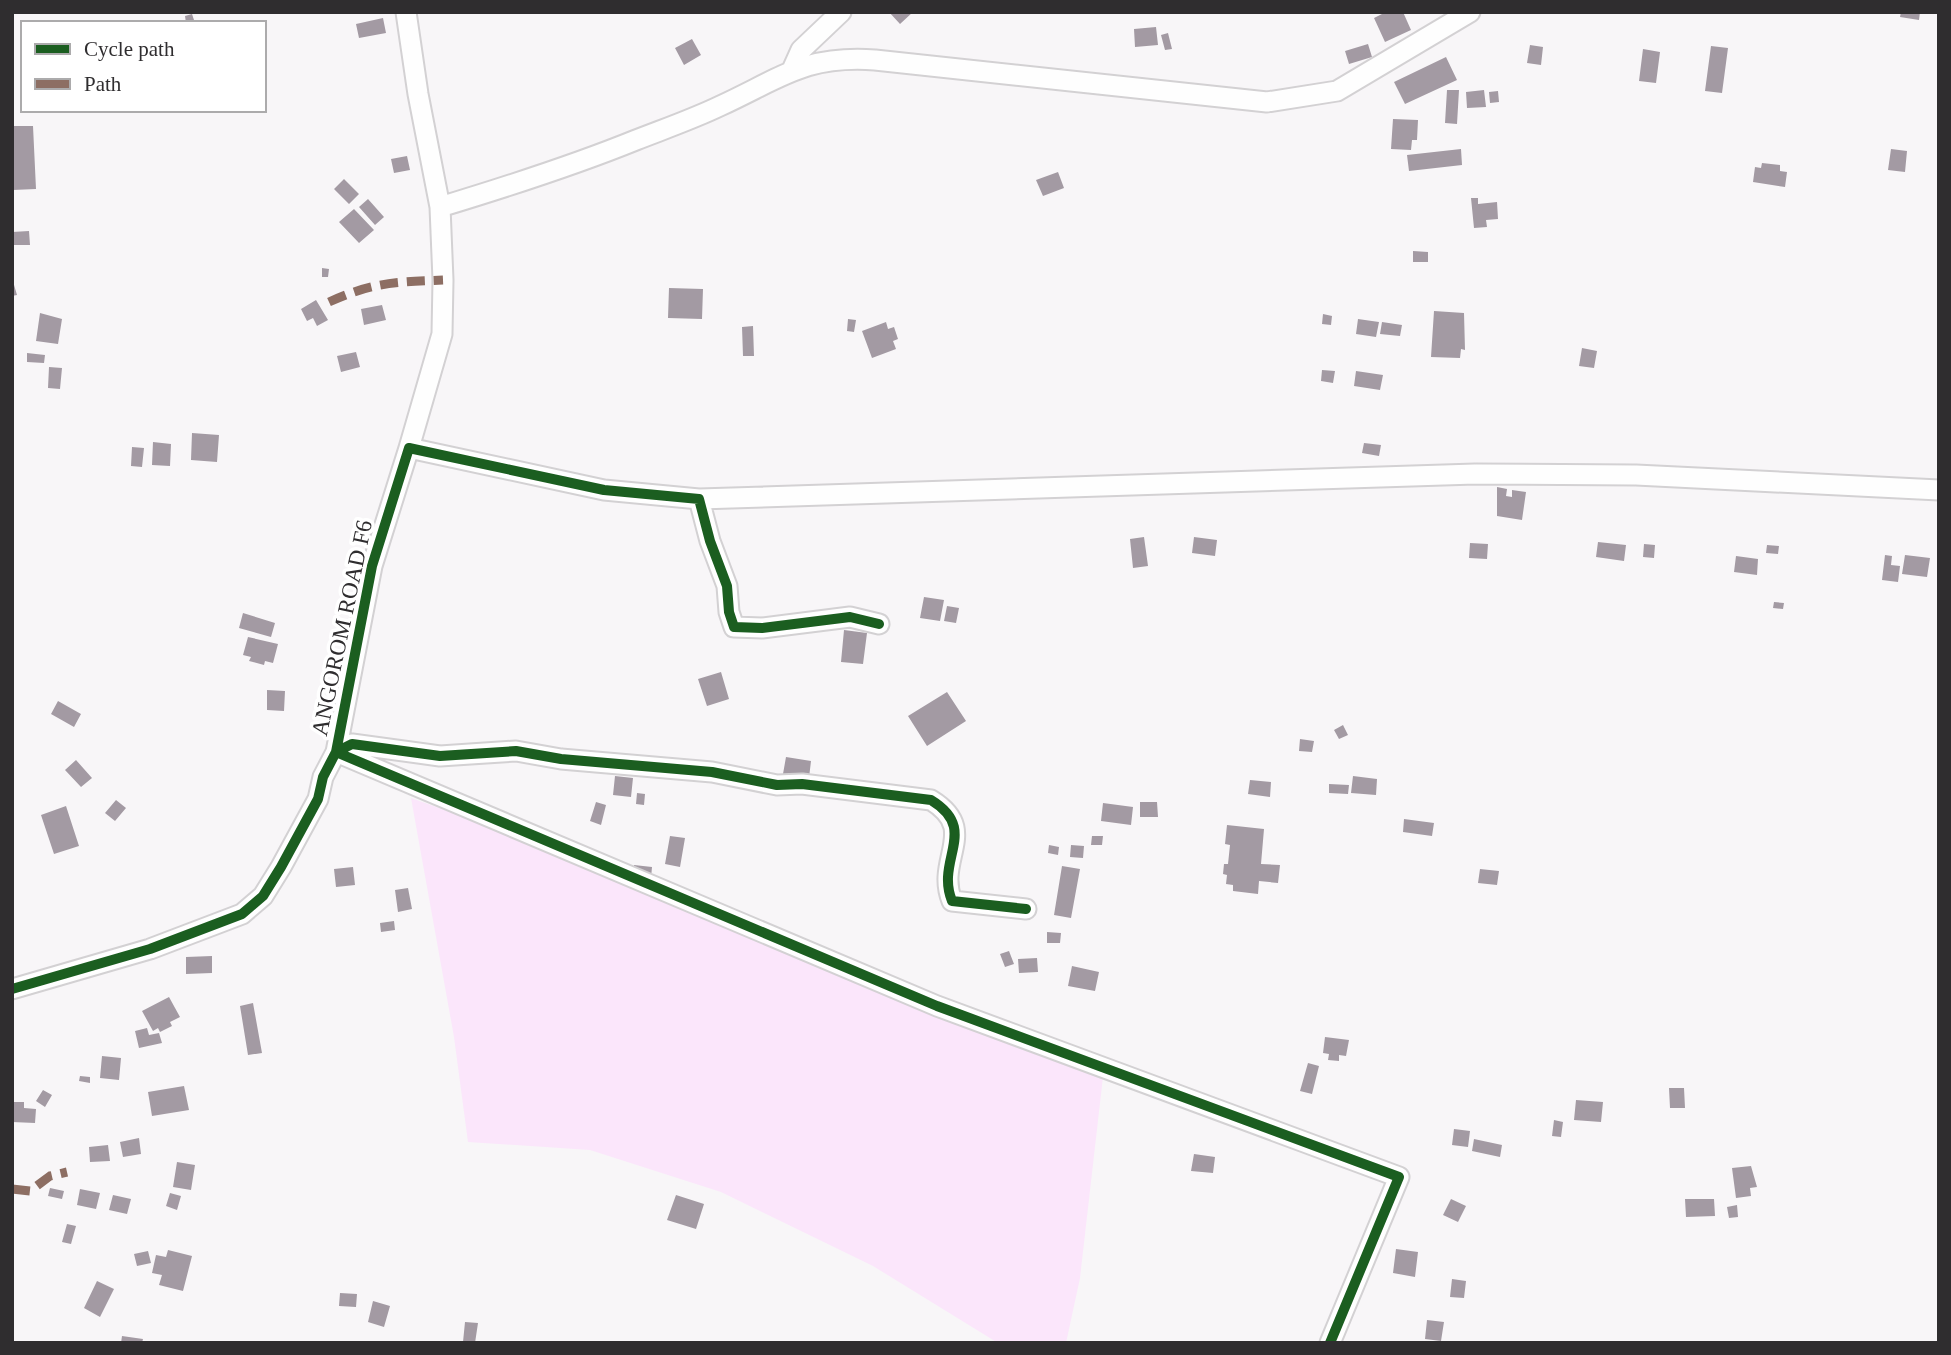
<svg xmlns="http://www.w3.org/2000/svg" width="1951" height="1355" viewBox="0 0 1951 1355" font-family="Georgia,serif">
	<rect width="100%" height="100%" fill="#f8f6f8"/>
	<path fill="#fbe6fb" d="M411,798l198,70 495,200 -24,210 -14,65h-68l-125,-77 -152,-74 -131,-42 -122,-8 -14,-105z"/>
	<path fill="#a39aa3" d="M889,12h24l-13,12z
		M1386,12h17l8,18 -26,12 -11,-24z
		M1901,12h19l-1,8 -19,-3z
		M192,14l3,9h-9l-1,-7z
		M383,18l3,15 -27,5 -3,-14z
		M1156,27l2,18 -23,2 -1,-18z
		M1168,33l4,16 -7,1 -4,-15z
		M692,39l9,16 -17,10 -9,-17z
		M1368,44l4,13 -23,7 -4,-13z
		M1530,45l13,2 -2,18 -14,-2z
		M1711,46l17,2 -6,45 -17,-2z
		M1643,49l17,3 -4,31 -17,-2z
		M1446,57l11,23 -52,24 -11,-22z
		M1447,90h12l-2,34 -12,-1z
		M1484,90l2,17 -19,1 -1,-16z
		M1498,91l1,11 -9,1 -1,-11z
		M1393,119l25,1 -1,20h-5l-1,10 -20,-1z
		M12,126h21l3,63 -23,1z
		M1461,149l1,16 -53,6 -2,-16z
		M1891,149l16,2 -2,21 -17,-2z
		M407,156l3,14 -16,3 -3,-14z
		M1762,163l18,2v6l7,1 -2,15 -32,-5 2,-15 6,1z
		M1058,172l6,16 -21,8 -7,-16z
		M344,179l15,15 -10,10 -15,-15z
		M1471,198h7v6l19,-2 1,17 -12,1 1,7 -13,1z
		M368,199l16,18 -9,8 -16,-18z
		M354,209l20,21 -15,13 -20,-21z
		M29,231l1,14h-18v-13z
		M1413,251l15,1v10h-15z
		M322,268l7,1 -1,8h-6z
		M12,278l5,17 -5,1z
		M669,288l34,1 -1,30 -34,-1z
		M316,300l12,20 -11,6 -4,-8 -6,3 -6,-12z
		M382,305l4,15 -22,5 -3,-16z
		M1434,311l30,2 1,37 -4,-1 -1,9 -29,-1z
		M40,313l22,6 -4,25 -22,-3z
		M1323,314l9,2 -1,9 -9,-1z
		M848,319l8,1 -2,12 -7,-1z
		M1358,319l21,3 -3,15 -20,-3z
		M886,322l2,7 6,-2 4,12 -5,2 3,8 -24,9 -10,-27z
		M1382,322l20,3 -2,11 -20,-2z
		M753,326l1,30h-11l-1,-29z
		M1582,348l15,3 -3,17 -15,-2z
		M356,352l4,15 -19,5 -4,-16z
		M27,353l18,2 -1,8 -17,-1z
		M49,367l13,1 -2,21 -12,-1z
		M1322,370l13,1 -2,12 -12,-2z
		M1356,371l27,4 -3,15 -26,-4z
		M192,433l27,2 -2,27 -26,-2z
		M153,442l18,2 -1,22 -18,-1z
		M1364,443l17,2 -2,11 -17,-3z
		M132,447l12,1 -2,19 -11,-1z
		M1497,487l10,2 -1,7 6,1v-7l14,2 -4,28 -25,-4z
		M1144,537l4,29 -15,2 -3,-29z
		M1194,537l23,3 -2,16 -23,-3z
		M1598,542l28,3 -2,16 -28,-4z
		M1470,543l18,1 -1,15 -18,-1z
		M1644,544l11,1 -1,13 -11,-1z
		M1767,545l12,1 -1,8 -12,-1z
		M1885,555l7,1 -1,9 9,1 -2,16 -16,-2z
		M1905,555l25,3 -3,19 -25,-3z
		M1736,556l22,3 -1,16 -23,-3z
		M924,597l20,3 -4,21 -20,-3z
		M1774,602l10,1 -1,6 -10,-1z
		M947,606l12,2 -3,15 -12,-2z
		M243,613l32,10 -4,14 -32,-9z
		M844,630l23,3 -4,31 -22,-2z
		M248,637l30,7 -5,19 -8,-2 -1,4 -15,-4 2,-4 -8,-2z
		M721,672l8,27 -22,7 -9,-27z
		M267,690l18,1 -1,20 -17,-1z
		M947,692l19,29 -39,25 -19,-30z
		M58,701l23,13 -7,13 -23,-13z
		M1343,725l5,10 -9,4 -5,-9z
		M1300,739l14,2 -2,11 -13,-1z
		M786,757l25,4 -2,17 -26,-4z
		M76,760l16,18 -11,9 -16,-17z
		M615,776l18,2 -2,19 -18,-2z
		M1353,776l24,3 -1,16 -25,-2z
		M1250,780l21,2 -1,15 -22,-3z
		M1329,784l20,1 -1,9 -19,-1z
		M637,793l8,1 -1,11 -8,-1z
		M116,800l10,8 -11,13 -10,-8z
		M596,802l10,3 -5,20 -11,-4z
		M1140,802h17l1,15h-18z
		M1103,803l30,4 -2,18 -30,-4z
		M66,806l13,40 -25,8 -13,-39z
		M1404,819l30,4 -2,13 -29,-4z
		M1227,825l37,4 -3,35 19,1 -2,18 -19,-2 -1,13 -25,-3v-6l-7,-1 1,-9 -4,-1 1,-10h4l2,-19 -5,-1z
		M670,836l15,2 -5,29 -15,-3z
		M1092,836h11l-1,9h-11z
		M1049,845l10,2 -1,8 -10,-2z
		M1071,845l13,1 -1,12 -13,-1z
		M634,865l18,2 -1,11 -18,-2z
		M1062,866l18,3 -9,49 -17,-3z
		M353,867l2,18 -19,2 -2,-18z
		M1480,869l19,2 -2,14 -19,-2z
		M408,888l4,21 -14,3 -3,-22z
		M394,921l1,9 -14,2 -1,-9z
		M1047,932l14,1 -1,10h-13z
		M1009,951l5,13 -9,3 -5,-13z
		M212,956v17l-26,1v-17z
		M1037,958l1,14 -19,1 -1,-14z
		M1072,966l27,6 -4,19 -27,-5z
		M169,997l11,20 -10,5 2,4 -12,6 -2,-4 -5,3 -11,-20z
		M253,1003l9,50 -14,2 -8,-49z
		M147,1028l2,7 10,-2 3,10 -23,5 -4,-17z
		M1325,1037l24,3 -3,16 -7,-1v6l-11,-1 1,-6 -6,-1z
		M102,1056l19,2 -2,22 -19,-2z
		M1308,1063l11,3 -7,28 -12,-3z
		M80,1076l10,1v6l-11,-2z
		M184,1086l5,24 -37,6 -4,-24z
		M1669,1088h15l1,20h-15z
		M43,1090l9,5 -7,12 -9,-6z
		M1576,1100l27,2 -2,20 -27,-2z
		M13,1102h11v6l12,1 -1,14 -23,-1z
		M1554,1120l9,2 -2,15 -9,-1z
		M1454,1129l16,2 -2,16 -16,-2z
		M139,1138l2,16 -18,3 -3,-15z
		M1474,1139l28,6 -2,12 -28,-6z
		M108,1145l2,16 -20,1 -1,-15z
		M1194,1154l21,3 -2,16 -22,-2z
		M177,1162l18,3 -4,25 -18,-3z
		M1751,1166l6,21 -7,1 1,8 -15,2 -4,-30z
		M50,1188l14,3 -2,8 -14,-3z
		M80,1189l20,4 -4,16 -19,-4z
		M170,1193l11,3 -4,14 -11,-4z
		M113,1195l18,4 -4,15 -18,-4z
		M676,1195l28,9 -8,25 -29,-9z
		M1451,1199l15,7 -8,16 -15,-7z
		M1685,1199h29l1,17 -29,1z
		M1737,1205l1,12 -9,1 -2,-11z
		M67,1224l9,2 -5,18 -9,-2z
		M1396,1249l22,3 -3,25 -22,-4z
		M168,1250l24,6 -9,35 -24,-6 3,-10 -10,-2 4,-18 10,2z
		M148,1251l3,12 -14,3 -3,-12z
		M1452,1279l14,2 -2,17 -14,-1z
		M97,1281l17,8 -14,28 -16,-9z
		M340,1293l17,1 -1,13 -17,-1z
		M373,1301l17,5 -6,21 -16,-5z
		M1427,1320l17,2 -3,19 -16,-2z
		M465,1322l13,1 -3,20 -12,-1z
		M122,1336l21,3 -1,4h-21z"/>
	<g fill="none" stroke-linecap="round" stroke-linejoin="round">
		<g stroke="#d3d1d3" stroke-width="23">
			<path id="street" d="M406,12l12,82 22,113 3,73 -1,54 -33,114
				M792,70l9,-20 40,-38
				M440,207c66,-20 132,-41 196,-67 28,-11 57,-21 84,-34 61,-28 85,-51 155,-46l392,42 70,-11 133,-79
				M699,499l776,-25 161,1 303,15
				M1026,909l-74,-8c-17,-42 28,-71 -21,-101l-129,-16 -25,1 -65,-13 -151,-13 -45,-8 -76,5 -88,-12 -16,8 601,254 462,171 -69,166
				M12,989l138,-40 92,-35 21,-18 18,-29 37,-68 5,-22 13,-25 36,-186 37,-118 195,42 95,9 11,42 17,45 2,26 5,15 28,1 88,-11 29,7"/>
		</g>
		<use href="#street" stroke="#fefefe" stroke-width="19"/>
		<path stroke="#8d6e63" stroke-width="9" stroke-dasharray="18 9" stroke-linecap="butt" d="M329,302c44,-20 67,-20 114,-22
			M12,1189l18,2 20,-15 17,-4"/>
		<g stroke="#fff" stroke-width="15">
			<path id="cycleway" d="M1026,909l-74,-8c-17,-42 28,-71 -21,-101l-129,-16 -25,1 -65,-13 -151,-13 -45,-8 -76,5 -88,-12 -16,8 601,254 462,171 -69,166
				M12,989l138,-40 92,-35 21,-18 18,-29 37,-68 5,-22 13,-25 36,-186 37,-118 195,42 95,9 11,42 17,45 2,26 5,15 28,1 88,-11 29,7"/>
		</g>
		<use href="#cycleway" stroke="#1b5e20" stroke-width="10"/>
	</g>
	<g text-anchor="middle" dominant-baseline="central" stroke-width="7" stroke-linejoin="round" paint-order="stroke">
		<g font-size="23" fill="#2f2d2f" stroke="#fff">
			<text transform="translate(342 628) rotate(-78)">ANGOROM ROAD F6</text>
		</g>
	</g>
	<rect width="1951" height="1355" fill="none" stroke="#2f2d2f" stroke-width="28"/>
	<rect x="21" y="21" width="245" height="91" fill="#ffffff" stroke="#acabac" stroke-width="2"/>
	<rect x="35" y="44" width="35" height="10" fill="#1b5e20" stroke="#acabac" stroke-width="2"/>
	<text x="84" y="56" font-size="21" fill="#2f2d2f">Cycle path</text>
	<rect x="35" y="79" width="35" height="10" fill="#8d6e63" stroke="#acabac" stroke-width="2"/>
	<text x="84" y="91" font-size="21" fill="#2f2d2f">Path</text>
</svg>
